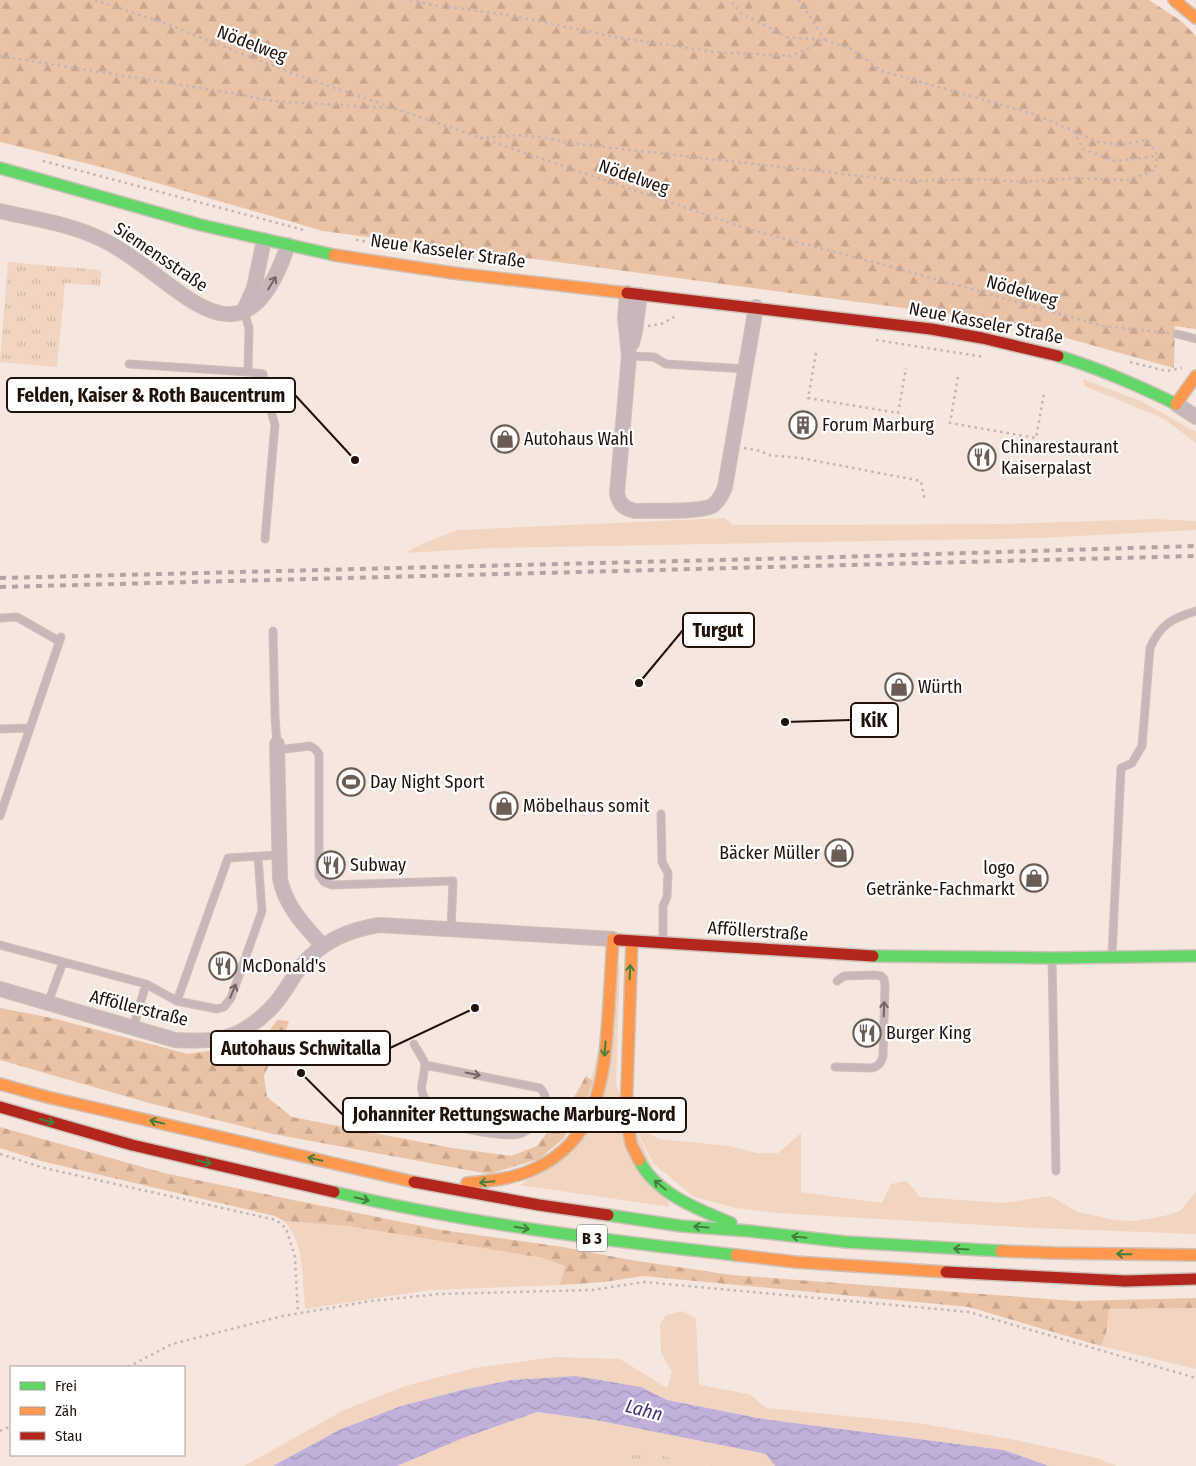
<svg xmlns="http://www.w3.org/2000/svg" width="1196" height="1466" viewBox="0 0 1196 1466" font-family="'Fira Sans Condensed',sans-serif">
	<defs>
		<pattern id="forest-firs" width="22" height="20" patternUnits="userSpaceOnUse" patternTransform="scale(1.25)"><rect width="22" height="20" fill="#eac2a6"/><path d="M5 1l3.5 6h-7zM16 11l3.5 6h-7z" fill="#c8a68e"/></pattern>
		<pattern id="park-tufts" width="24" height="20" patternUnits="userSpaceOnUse" patternTransform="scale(1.25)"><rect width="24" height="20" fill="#f2d5c1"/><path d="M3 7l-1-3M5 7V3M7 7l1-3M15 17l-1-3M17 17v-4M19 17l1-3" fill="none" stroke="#cfb6a4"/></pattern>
		<pattern id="water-waves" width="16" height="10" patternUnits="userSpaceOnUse" patternTransform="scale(1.25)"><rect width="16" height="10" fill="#c0b0da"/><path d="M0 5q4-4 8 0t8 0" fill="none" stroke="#a596ba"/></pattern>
	</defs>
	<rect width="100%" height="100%" fill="#f5e7de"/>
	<path fill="#f2d5c1" d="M1083,379l58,22 55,31v11l-32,-24 -79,-33z
		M725,518l8,7 269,-1 154,-5 40,2v9l-157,8 -547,10 -87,5 19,-10 34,-13z
		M620,962l-4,123 54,122 -151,-22 54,-33z
		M638,1122l9,10 12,7 70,7 28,7h21l23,-20v59l81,11 9,-19 16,-3 13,16 82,6 48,-7 28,16 37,8 20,1 29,-5 16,-5 16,-19v42l-162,-6 -258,-15 -40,-5 -42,-11 -41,-34 -16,-32z
		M284,1221l64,5 195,32 22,8 -5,19 -130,5 -125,19c-3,-29 0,-66 -21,-88z
		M1196,1308v61l-95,-23 5,-12 3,-25z
		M683,1311l13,8 3,65 16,4 34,6 18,14 151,15 93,16 86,19 20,8h-68l-45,-16 -241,-31 -96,-19 -26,-13 -65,-11 -65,4 -49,10 -61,16 -62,24 -66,36h-29l100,-56 61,-24 69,-18 81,-11 65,2 47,29 5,-16 -11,-19 -1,-29 6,-9z
		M537,1412l58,8 172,34 8,12h-66l-77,-11 -1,11h-234l65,-28z"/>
	<path fill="url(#forest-firs)" d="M0,0h1149l32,21 15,15v293l-21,-3 -1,42 -165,-46 -686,-91 -218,-63 -105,-26z
		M0,1008l52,10 136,36 40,-6 42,-18 7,-10 12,1 -9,26 -7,9 -9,20 3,21 25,20 160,31 59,8 26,-10 37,-49 12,-21 7,5 -8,23 -22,35 -24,20 -50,15 -216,-40 -124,-31 -149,-43z
		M0,1127l164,46 124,26 154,31 121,17 68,13 101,15 343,26 121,-3v10l-87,1 -3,25 -5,12 -132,-39 -326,-31 -39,6 -44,3 5,-19 -22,-8 -195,-32 -64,-5 -9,-5 -234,-55 -41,-13z"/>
	<path fill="url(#park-tufts)" d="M8,262l93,8 -1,16 -35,-3 -8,84 -57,-5z
		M632,1455l30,1 47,10h-78z"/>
	<path fill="url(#water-waves)" d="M576,1376l65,11 26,13 96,19 241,31 45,16h-274l-9,-12 -171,-34 -58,-8 -74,26 -66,28h-124l66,-36 62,-24 61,-16 49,-10z"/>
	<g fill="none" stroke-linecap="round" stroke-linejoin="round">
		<g stroke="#cdc1b9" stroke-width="9">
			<path id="lane" d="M244,311l5,17 -1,44
				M1177,334l19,5
				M629,356l25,1 12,7 80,5
				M129,364l119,8 15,2 2,16 10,35 -10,114
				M0,618l17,-1 42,24
				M273,631l2,85 2,28
				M0,729l30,-1
				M277,750l33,-4 5,3 4,5v121l5,7 8,3 121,-4 -2,49
				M661,814l1,48 6,11 -1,24 -4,9v36
				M0,816l61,-179
				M0,945l146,39
				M1112,955l9,-187 11,-5 10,-17 8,-98c10,-23 22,-30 46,-37
				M1052,958l4,213
				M177,1001l40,8 7,-2 7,-9 31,-87 -4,-54
				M48,1003l15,-41
				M133,1028l13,-44 31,17 51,-143 51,-3
				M414,1044c3,6 9,14 11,20 0,5 -2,11 -2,15 -1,4 -2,9 -1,12 2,9 12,23 18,29 10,8 71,19 82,13 16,-7 33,-29 18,-45l-115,-23
				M835,1067l37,1c7,-2 9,-5 11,-12l2,-71 -1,-6 -3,-3 -6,-1 -31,1 -7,5"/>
		</g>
		<g stroke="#cdc1b9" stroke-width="16">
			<path id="street" d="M0,211c34,8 72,13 103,29 73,35 138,145 185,5
				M627,293l-2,25 4,38 -12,137c2,11 7,16 19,18 18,-1 61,2 76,-5 7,-5 10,-11 13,-19l31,-180
				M245,308l9,-20 10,-48
				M632,343l3,-12 5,-36
				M1176,404l20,13
				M277,744l3,135c6,28 24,46 43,67
				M0,989l175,51c21,1 45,2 65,-8 14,-8 28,-19 38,-32 9,-11 15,-24 24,-35 21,-24 46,-35 77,-40l234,14"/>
		</g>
		<g stroke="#cdc1b9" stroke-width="14">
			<path id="fast" d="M0,168l201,57 133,30
				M1058,356c41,12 79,29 118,48
				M873,956l179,2 144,-2
				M639,1160c17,34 59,49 92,63
				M334,1192c132,31 267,48 402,63
				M608,1215l73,11 68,5 97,11 155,9"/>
		</g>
		<g stroke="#cdc1b9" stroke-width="14">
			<path id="slow" d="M1174,0l22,18
				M334,255l119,18 174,20
				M1176,404l20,-28
				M632,941l-6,174 5,29 8,16
				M0,1084l47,13 367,85
				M467,1183c23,-2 46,-4 67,-14 63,-28 70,-89 74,-150 2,-27 3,-53 5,-80
				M1001,1251l53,2 142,2
				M736,1255l59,7 151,10"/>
		</g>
		<g stroke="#cdc1b9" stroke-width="14">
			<path id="jam" d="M627,293l304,36 51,9 76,18
				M619,940l254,16
				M0,1107l132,38 202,47
				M414,1182l125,23 69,10
				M946,1272l179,9 71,-2"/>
		</g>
		<path stroke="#c4b5b5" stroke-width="2.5" stroke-dasharray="2.5 4" stroke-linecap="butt" d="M95,0l69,23 127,50 460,157 145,38 207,58 66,7
			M410,0l22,5 70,9 119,24 95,14 75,4 33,-15
			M799,0l26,40
			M0,56l225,36 48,9 118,7
			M1074,131l9,18 32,12 42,-5
			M480,138l37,-3 25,2 27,6 337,38 72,-2 47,3 53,-4 50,2 27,-10c3,-17 3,-18 -10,-30l-24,5 -23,-3 -61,-27 -155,-44 -31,-22 -26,-9 -38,-3 -46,-24 -11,-13
			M43,161l261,69
			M356,240l125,18
			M648,326l13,-2 15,-8
			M876,340l109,17
			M816,353l-8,45 90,15 8,-45
			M1130,362l36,9 16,-3
			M958,377l-8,46 86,15 8,-45
			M744,448l17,3 7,4 33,3 120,23 4,20
			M0,1154l44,14 232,52 10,8 9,29 3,56
			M128,1367l44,-23 111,-28 88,-15 68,-7 153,-4 52,-8 325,30 227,66
			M0,1431l11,-5"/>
		<use href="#lane" stroke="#c8b7ba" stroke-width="7"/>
		<use href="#street" stroke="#c8b7ba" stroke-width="14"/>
		<use href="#fast" stroke="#63d668" stroke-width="11"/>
		<use href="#slow" stroke="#ff974d" stroke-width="11"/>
		<use href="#jam" stroke="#b3261e" stroke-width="11"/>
		<path stroke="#b2a4a4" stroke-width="4" stroke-dasharray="6 6" stroke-linecap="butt" d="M0,578l837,-21 359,-11
			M0,587l1196,-31"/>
	</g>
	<defs><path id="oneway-shaft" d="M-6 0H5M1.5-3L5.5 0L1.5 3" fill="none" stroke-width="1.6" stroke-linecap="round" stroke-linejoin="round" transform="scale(1.25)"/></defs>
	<g stroke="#746462">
		<use href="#oneway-shaft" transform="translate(272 283) rotate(-59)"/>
		<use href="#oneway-shaft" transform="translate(233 991) rotate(-68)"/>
		<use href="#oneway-shaft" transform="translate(884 1009) rotate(-88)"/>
		<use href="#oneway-shaft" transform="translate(473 1074) rotate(11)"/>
	</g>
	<g stroke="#457e3d">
		<use href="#oneway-shaft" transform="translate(630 972) rotate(-88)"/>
		<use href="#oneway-shaft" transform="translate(605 1049) rotate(95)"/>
		<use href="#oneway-shaft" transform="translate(47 1121) rotate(16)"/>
		<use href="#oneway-shaft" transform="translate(157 1122) rotate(-167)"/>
		<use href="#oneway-shaft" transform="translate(315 1159) rotate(-167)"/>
		<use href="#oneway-shaft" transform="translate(204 1162) rotate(13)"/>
		<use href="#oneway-shaft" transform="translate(487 1182) rotate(175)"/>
		<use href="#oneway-shaft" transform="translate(660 1185) rotate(-141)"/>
		<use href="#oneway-shaft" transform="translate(362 1199) rotate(13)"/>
		<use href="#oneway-shaft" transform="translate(701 1227) rotate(-176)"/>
		<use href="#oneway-shaft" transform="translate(522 1228) rotate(9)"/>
		<use href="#oneway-shaft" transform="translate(799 1237) rotate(-174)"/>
		<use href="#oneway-shaft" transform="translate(961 1249) rotate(-177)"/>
		<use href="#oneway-shaft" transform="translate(1124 1254) rotate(-179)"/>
	</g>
	<defs>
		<g id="building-ring" transform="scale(1.4375)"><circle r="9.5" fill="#fff" stroke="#6b5d54" stroke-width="1.5"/><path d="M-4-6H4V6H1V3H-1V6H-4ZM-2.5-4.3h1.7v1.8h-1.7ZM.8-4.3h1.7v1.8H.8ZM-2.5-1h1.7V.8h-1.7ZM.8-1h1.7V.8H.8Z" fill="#6b5d54"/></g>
		<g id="shop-ring" transform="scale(1.4375)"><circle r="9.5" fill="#fff" stroke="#6b5d54" stroke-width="1.5"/><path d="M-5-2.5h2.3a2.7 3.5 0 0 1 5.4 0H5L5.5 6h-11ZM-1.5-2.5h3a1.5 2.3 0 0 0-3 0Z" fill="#6b5d54"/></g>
		<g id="restaurant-ring" transform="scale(1.4375)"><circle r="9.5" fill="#fff" stroke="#6b5d54" stroke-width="1.5"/><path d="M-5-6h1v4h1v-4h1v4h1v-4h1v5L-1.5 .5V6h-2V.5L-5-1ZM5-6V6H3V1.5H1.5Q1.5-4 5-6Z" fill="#6b5d54"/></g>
		<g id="stadium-ring" transform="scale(1.4375)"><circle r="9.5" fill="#fff" stroke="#6b5d54" stroke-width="1.5"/><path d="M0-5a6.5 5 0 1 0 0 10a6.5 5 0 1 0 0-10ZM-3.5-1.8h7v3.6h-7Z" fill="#6b5d54"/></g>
	</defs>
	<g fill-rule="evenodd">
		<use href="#building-ring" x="803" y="425"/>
		<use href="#shop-ring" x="505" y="439"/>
		<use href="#restaurant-ring" x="982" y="457"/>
		<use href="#shop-ring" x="899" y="687"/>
		<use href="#stadium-ring" x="351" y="782"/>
		<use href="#shop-ring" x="504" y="806"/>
		<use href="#shop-ring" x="839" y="853"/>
		<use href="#restaurant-ring" x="331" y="865"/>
		<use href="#shop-ring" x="1034" y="878"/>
		<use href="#restaurant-ring" x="223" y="966"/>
		<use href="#restaurant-ring" x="867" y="1033"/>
	</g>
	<g text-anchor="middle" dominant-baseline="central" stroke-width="4.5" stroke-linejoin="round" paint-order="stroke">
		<rect fill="#fff" stroke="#635953" stroke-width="1" x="577" y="1224.5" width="30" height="27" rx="4"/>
		<g font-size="16" font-weight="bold" fill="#201209">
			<text x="592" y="1238">B 3</text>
		</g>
		<g font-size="18" fill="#201209" stroke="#fff">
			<text transform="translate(252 44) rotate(21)">Nödelweg</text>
			<text transform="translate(634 177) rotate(19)">Nödelweg</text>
			<text transform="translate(448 251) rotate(8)">Neue Kasseler Straße</text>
			<text transform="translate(161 257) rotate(34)">Siemensstraße</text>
			<text transform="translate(1022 291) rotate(16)">Nödelweg</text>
			<text transform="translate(986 323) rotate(11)">Neue Kasseler Straße</text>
			<text transform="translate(758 931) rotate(4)">Afföllerstraße</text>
			<text transform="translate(139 1008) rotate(14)">Afföllerstraße</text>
		</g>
		<g font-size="18" fill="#201209" stroke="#fff" text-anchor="start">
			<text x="822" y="425">Forum Marburg</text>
			<text x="524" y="439">Autohaus Wahl</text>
			<text x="1001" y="447">Chinarestaurant<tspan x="1001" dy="21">Kaiserpalast</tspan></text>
			<text x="918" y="687">Würth</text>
			<text x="370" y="782">Day Night Sport</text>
			<text x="523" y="806">Möbelhaus somit</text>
			<text x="820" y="853" text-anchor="end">Bäcker Müller</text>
			<text x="350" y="865">Subway</text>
			<text x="1015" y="868" text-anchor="end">logo<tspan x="1015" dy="21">Getränke-Fachmarkt</tspan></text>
			<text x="242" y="966">McDonald's</text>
			<text x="886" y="1033">Burger King</text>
		</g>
		<g font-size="19" font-style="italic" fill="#472d78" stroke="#fff">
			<text transform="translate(644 1410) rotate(15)">Lahn</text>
		</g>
	</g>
	<path fill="none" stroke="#201209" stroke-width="2" d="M355 460L295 395M639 683L683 630M785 722L851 720M475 1008L390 1048M301 1073L343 1115"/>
	<g fill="#201209" stroke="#fff" stroke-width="2">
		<circle cx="355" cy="460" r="5"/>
		<circle cx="639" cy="683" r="5"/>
		<circle cx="785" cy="722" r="5"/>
		<circle cx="475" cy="1008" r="5"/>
		<circle cx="301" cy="1073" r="5"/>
	</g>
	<g fill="#fff" stroke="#201209" stroke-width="2">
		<rect x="7" y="378" width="288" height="34" rx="5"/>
		<rect x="683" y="613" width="71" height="34" rx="5"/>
		<rect x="851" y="703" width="47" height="34" rx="5"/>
		<rect x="211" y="1031" width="179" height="34" rx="5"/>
		<rect x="343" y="1098" width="343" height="34" rx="5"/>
	</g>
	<g font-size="19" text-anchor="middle" font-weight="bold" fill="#201209">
		<text x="151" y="402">Felden, Kaiser &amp; Roth Baucentrum</text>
		<text x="718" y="637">Turgut</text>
		<text x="874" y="727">KiK</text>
		<text x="301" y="1055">Autohaus Schwitalla</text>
		<text x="514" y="1121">Johanniter Rettungswache Marburg-Nord</text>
	</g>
	<rect x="10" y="1366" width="175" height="90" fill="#ffffff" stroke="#a6a09d"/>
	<rect x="20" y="1382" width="25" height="8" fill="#63d668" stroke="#a6a09d"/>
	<text x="55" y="1391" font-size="15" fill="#201209">Frei</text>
	<rect x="20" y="1407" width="25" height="8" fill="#ff974d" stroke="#a6a09d"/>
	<text x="55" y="1416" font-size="15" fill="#201209">Zäh</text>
	<rect x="20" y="1432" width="25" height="8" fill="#b3261e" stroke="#a6a09d"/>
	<text x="55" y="1441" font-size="15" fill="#201209">Stau</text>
</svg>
